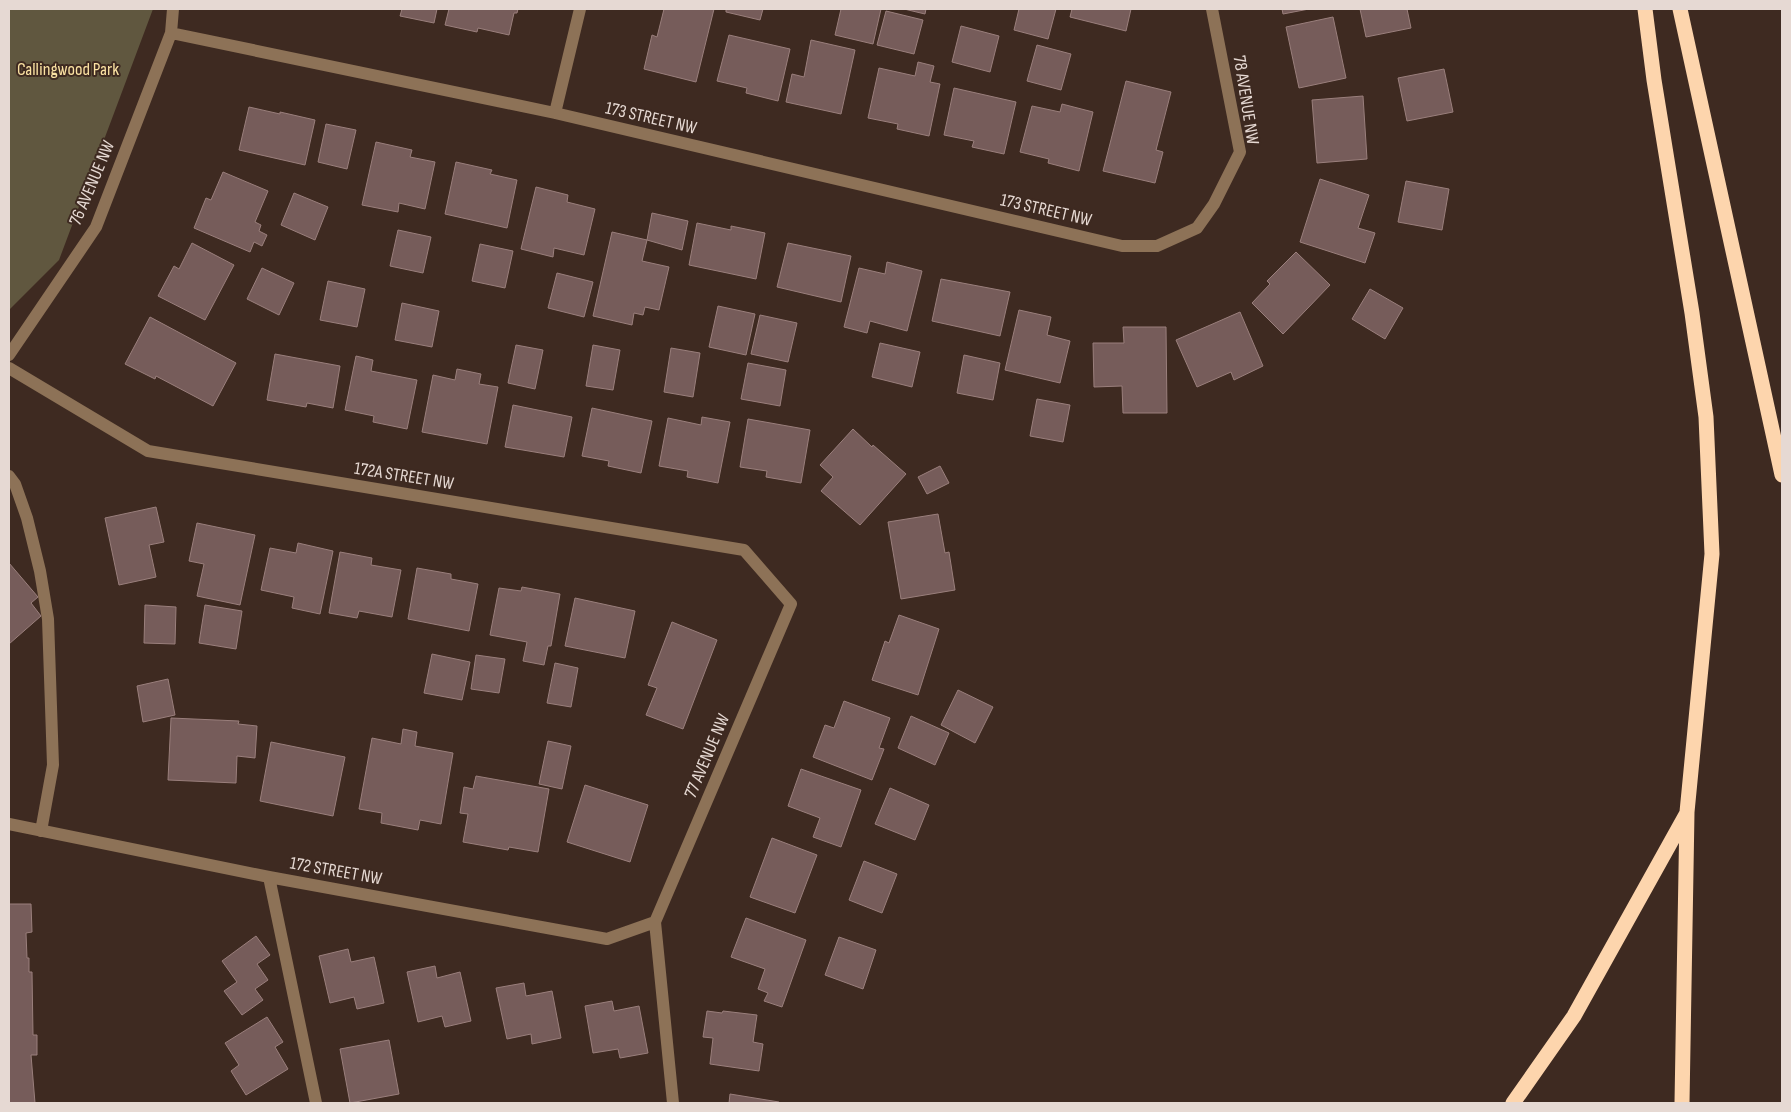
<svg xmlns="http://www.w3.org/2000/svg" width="1791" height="1112" viewBox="0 0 1791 1112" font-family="'Sofia Sans Condensed',sans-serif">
	<rect width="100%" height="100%" fill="#3e2a21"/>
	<path fill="#60573f" d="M9,9h144l-94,251 -50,50z"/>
	<path fill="#765c5a" stroke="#9a7f7c" d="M402,9h35l-3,14 -34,-7z
		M449,9h69l-1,4h-3l-5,22 -31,-7 -1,4 -32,-7z
		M664,9h50l-18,73 -52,-13 8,-34 5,2z
		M726,9h37l-3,11 -34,-8z
		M841,9h40l-8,35 -38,-9z
		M904,9h22l-1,5z
		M1019,9h37l-8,30 -34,-9z
		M1072,9h59l-5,22 -56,-14z
		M1282,9h27l-26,5z
		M1360,9h47l4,19 -45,9z
		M886,11l37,9 -9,34 -37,-9z
		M1333,17l13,61 -47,10 -13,-61z
		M961,26l38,10 -9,36 -38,-10z
		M729,35l61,14 -12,52 -32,-8 1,-5 -30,-7z
		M811,40l44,10 -14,64 -55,-12 6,-28 12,3z
		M1037,45l34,9 -10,36 -34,-9z
		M918,62l16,4 -4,16 10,2 -11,52 -32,-7 1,-5 -30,-6 11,-50 36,8z
		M1444,69l9,43 -46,9 -9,-43z
		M1126,81l45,11 -15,58 7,2 -8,31 -52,-12z
		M954,88l62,14 -12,52 -32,-7 2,-6 -30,-6z
		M1363,96l4,63 -50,4 -5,-63z
		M1062,104l31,8 -14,59 -31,-8 1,-4 -29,-7 12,-46 28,6z
		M249,107l31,7v-2l35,8 -10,45 -66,-15z
		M326,124l30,6 -9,39 -29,-7z
		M376,142l36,8 -2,7 25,5 -10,47 -26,-6 -1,9 -36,-7z
		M456,162l36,8 -2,4 27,6 -10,48 -62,-14z
		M223,172l45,19 -13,31 6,3 -2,6 8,4 -5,11 -8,-4 -4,10 -56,-24 12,-30 5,2z
		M1320,179l49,16 -11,33 17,5 -10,30 -65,-21z
		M1406,181l43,8 -7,41 -44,-8z
		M536,187l32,8 -1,7 28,7 -11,46 -30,-7 -1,9 -32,-8z
		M294,193l34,14 -13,33 -34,-15z
		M652,213l36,8 -6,29 -35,-10z
		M697,223l34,7v-4l34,7 -9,46 -67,-14z
		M398,230l33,7 -8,36 -33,-7z
		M612,232l35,8 -5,21 27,6 -10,43 -14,-3 -2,8 -9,-2 -2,12 -39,-9z
		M192,243l42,22 -29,55 -47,-24 16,-30 5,3z
		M788,243l63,13 -10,46 -64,-15z
		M480,244l33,7 -8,37 -33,-7z
		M1296,252l34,33 -47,49 -31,-31 18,-19 -3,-3z
		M887,262l35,9 -15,60 -37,-10 -3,12 -23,-6 15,-59 26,6z
		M262,268l32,15 -15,32 -32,-16z
		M557,273l36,9 -9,35 -36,-9z
		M941,279l69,13 -10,44 -68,-15z
		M328,281l37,8 -8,38 -37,-7z
		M1370,289l33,19 -18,31 -33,-20z
		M402,303l37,8 -7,36 -37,-7z
		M718,306l37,8 -9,41 -37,-8z
		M1019,310l32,7 -4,18 23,6 -10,42 -55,-13z
		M1240,312l23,54 -29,14 -3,-8 -34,15 -21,-47z
		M760,315l37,8 -9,39 -37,-8z
		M150,317l86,46 -23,43 -57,-30 -1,3 -30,-15z
		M1123,327h43l1,86h-44l-1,-27 -28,1 -1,-44h31z
		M880,343l40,9 -8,35 -40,-10z
		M516,345l27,5 -8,39 -27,-6z
		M593,345l27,5 -7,40 -27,-4z
		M671,348l29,5 -7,44 -29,-5z
		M275,354l65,12 -7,42 -26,-5 -1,4 -39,-7z
		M964,355l36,8 -7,37 -36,-7z
		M356,356l17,4 -2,11 46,9 -10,49 -34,-7 1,-6 -29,-6z
		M748,363l38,7 -6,36 -39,-7z
		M457,369l24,5 -2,10 19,3 -11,57 -65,-12 11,-57 22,5z
		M1037,399l33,6 -7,37 -33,-6z
		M513,405l59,12 -8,40 -59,-10z
		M592,408l60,13 -11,52 -33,-7 1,-5 -27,-5z
		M702,417l28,5 -12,61 -31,-6 1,-6 -29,-5 9,-48 33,7z
		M748,419l62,11 -9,53 -35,-6 1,-6 -27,-4z
		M853,429l19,18 1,-2 33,29 -46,51 -39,-34 12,-14 -13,-12z
		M940,466l9,17 -22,11 -9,-17z
		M156,507l8,35 -15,3 7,32 -37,8 -14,-67z
		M938,514l7,39 4,-1 6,38 -54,9 -13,-77z
		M197,523l58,12 -15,70 -43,-9 7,-32 -15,-3z
		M298,543l35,8 -13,63 -28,-6 2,-11 -33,-7 9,-42 26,5z
		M340,552l32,6 -1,7 30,5 -9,47 -33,-6 -2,7 -28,-5z
		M9,563l29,34 -7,6 10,13 -32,28z
		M417,568l34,6v5l27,5 -9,47 -61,-12z
		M522,587l38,7 -9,52h-3l-4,19 -21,-4 4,-19 -37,-7 9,-47 22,3z
		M575,598l60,13 -10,47 -60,-12z
		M145,605l31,2 -1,37 -31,-1z
		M205,605l37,6 -6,38 -37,-6z
		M899,615l40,14 -21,66 -46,-15 13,-39 4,2z
		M672,622l45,18 -34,89 -37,-14 11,-27 -9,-3z
		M432,654l38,8 -8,38 -38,-7z
		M476,655l29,4 -6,34 -28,-4z
		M555,663l23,5 -7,39 -24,-4z
		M168,679l7,36 -32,7 -6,-36z
		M958,690l35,17 -18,36 -34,-18z
		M844,701l46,17 -11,30 5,1 -12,31 -59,-23 12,-32 9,3z
		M911,716l38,17 -14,32 -37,-17z
		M171,718l68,3 -1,3 19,2 -2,32 -18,-2 -1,27 -68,-3z
		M403,729l14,3 -2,14 38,7 -12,71 -21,-4 -2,10 -37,-7 1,-10 -23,-4 13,-71 29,6z
		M548,741l23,5 -9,43 -23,-5z
		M271,742l74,15 -12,59 -73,-15z
		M801,769l60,21 -20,57 -28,-10 7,-19 -32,-12z
		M476,776l73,13 -11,63 -29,-5 -1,3 -45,-8 5,-28 -8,-1 4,-26 9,2z
		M585,785l63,20 -18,57 -63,-20z
		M890,788l39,17 -14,35 -40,-16z
		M772,838l45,17 -22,58 -45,-16z
		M864,861l33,13 -15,39 -33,-13z
		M9,904h22l1,28 -6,1 1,25h2v14h3l1,63h4v20h-6l4,48h-26z
		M746,918l60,22 -24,67 -18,-6 4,-8 -10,-4 7,-20 -34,-12z
		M256,936l14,19 -13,9 11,16 -13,9 8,11 -21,15 -18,-24 13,-9 -15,-21z
		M839,937l37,13 -13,39 -38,-14z
		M348,949l3,13 23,-5 10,46 -27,6 -3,-12 -24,6 -11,-47z
		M435,966l2,12 23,-6 11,49 -26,6 -3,-11 -24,6 -11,-50z
		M524,983l2,13 26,-5 9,47 -29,6 -1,-10 -24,5 -11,-51z
		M612,1001l2,10 25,-5 9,47 -28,5 -2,-9 -25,4 -8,-47z
		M707,1011l15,2 1,-2 34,4 -4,27 10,2 -4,27 -49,-7 3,-26 -10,-1z
		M267,1017l16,25 -8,5 13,22 -42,26 -15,-24 8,-6 -14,-22z
		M389,1040l10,54 -49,9 -10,-54z
		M730,1094l49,8v1h-50z"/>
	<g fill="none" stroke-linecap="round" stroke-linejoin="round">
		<path stroke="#8d7257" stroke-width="12" d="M171,33l384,80 567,133h35l40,-18 17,-24 26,-52 -28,-143
			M555,113l25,-104
			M9,355l87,-128 75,-194 2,-24
			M9,368l139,83 596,99 47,54 -136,318 18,181
			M9,476l6,8 12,34 13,53 8,48 5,146 -12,66
			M9,824l260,53 338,62 48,-17
			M269,877l47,226"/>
		<path stroke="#fdd5ad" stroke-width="15" d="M1645,9l9,71 38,233 14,104 6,137 -25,258 -5,291
			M1680,9l102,466
			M1513,1103l61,-87 113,-203"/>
	</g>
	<g text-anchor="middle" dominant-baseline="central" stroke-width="4" stroke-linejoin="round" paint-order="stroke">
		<g font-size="18" fill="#fbe2a3" stroke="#3e2a21">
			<text x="68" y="69">Callingwood Park</text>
		</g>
		<g font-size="18" fill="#e6d9d3" stroke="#3e2a21">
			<text transform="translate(1246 100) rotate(81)">78 AVENUE NW</text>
			<text transform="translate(651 118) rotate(13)">173 STREET NW</text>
			<text transform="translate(92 183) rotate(-67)">76 AVENUE NW</text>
			<text transform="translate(1046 210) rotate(13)">173 STREET NW</text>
			<text transform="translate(404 476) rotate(9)">172A STREET NW</text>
			<text transform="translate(707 756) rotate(-67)">77 AVENUE NW</text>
			<text transform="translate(336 871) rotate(10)">172 STREET NW</text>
		</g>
	</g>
	<rect width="1791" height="1112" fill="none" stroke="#e6d9d3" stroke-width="20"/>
</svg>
